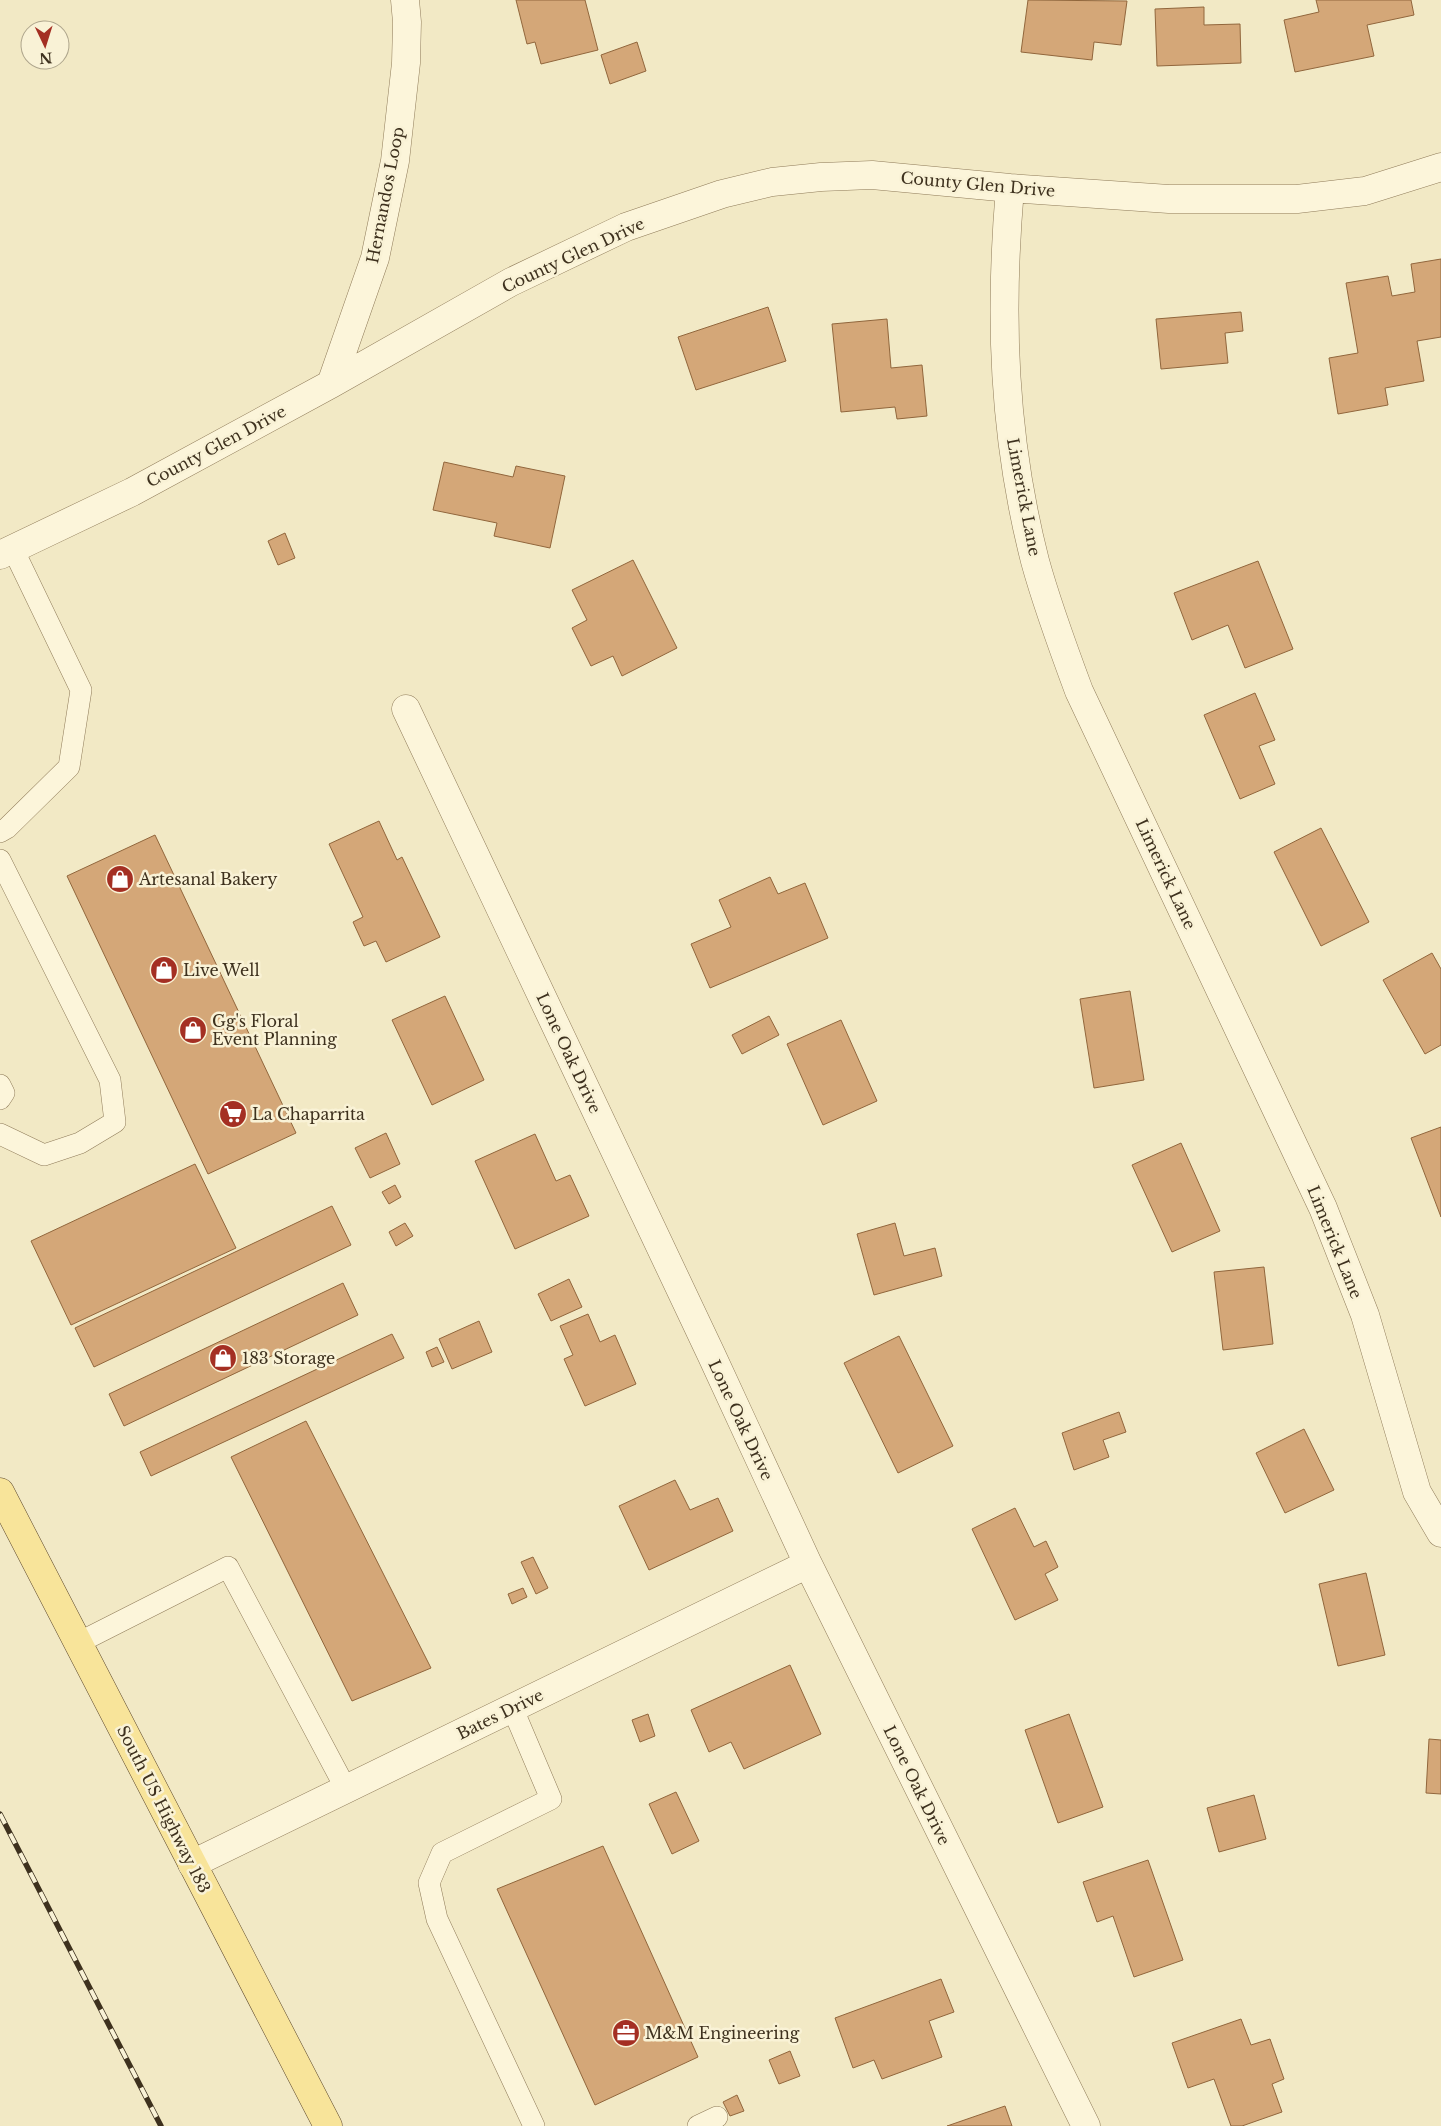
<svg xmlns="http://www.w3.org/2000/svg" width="1441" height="2126" viewBox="0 0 1441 2126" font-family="'Libre Baskerville',serif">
	<rect width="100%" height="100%" fill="#f2e9c5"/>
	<path fill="#d4a778" stroke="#91663c" d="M516,0h69l13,50 -57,14 -6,-22 -8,2z
		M1028,0l99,1 -6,44 -27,-3 -2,18 -71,-8z
		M1316,0h95l3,15 -47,10 7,31 -79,16 -11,-52 35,-8z
		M1204,7v18l36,-1 1,39 -84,3 -2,-57z
		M637,42l9,29 -36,13 -9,-29z
		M1441,259v78l-24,4 7,40 -39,7 3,17 -50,9 -9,-56 29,-5 -12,-70 42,-7 4,20 23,-4 -4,-28z
		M768,307l18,54 -90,29 -18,-53z
		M1241,312l2,19 -18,2 3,30 -67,6 -5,-50z
		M887,319l4,49 31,-3 5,51 -30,3 -2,-12 -54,5 -9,-88z
		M444,462l69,15 3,-11 49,10 -15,72 -56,-12 3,-13 -64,-13z
		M285,533l10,25 -17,7 -10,-24z
		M633,560l44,88 -55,28 -9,-20 -22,10 -19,-38 15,-8 -15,-30z
		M1258,561l35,88 -48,19 -17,-43 -36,15 -18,-47z
		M1255,693l20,47 -16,6 16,38 -35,15 -36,-84z
		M379,821l18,39 5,-3 38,80 -54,25 -10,-21 -12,5 -11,-24 10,-5 -34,-73z
		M1321,828l48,94 -48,24 -47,-94z
		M155,835l141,298 -88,41 -141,-298z
		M770,877l8,17 27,-11 23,55 -118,50 -19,-44 40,-17 -12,-27z
		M1432,953l9,16v76l-16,9 -42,-74z
		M1130,991l14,89 -50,8 -14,-89z
		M445,996l39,84 -52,25 -40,-85z
		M769,1016l10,19 -37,19 -10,-19z
		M841,1020l36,81 -54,24 -36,-81z
		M1441,1127v90l-30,-79z
		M386,1133l14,31 -30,14 -15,-30z
		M535,1134l21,47 14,-6 19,41 -74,33 -40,-88z
		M1181,1143l39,88 -48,21 -40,-87z
		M195,1164l41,84 -165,77 -40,-84z
		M395,1185l6,12 -12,7 -7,-12z
		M332,1206l19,39 -257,122 -19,-39z
		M405,1223l8,13 -17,10 -7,-14z
		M895,1223l9,33 31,-8 7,28 -68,19 -17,-61z
		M1264,1267l9,77 -50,6 -9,-78z
		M569,1279l13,28 -31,14 -13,-27z
		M343,1283l15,32 -234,111 -15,-32z
		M588,1314l12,28 15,-7 21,49 -51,22 -21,-47 9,-4 -13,-29z
		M479,1321l13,31 -40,17 -13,-30z
		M392,1334l12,24 -253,118 -11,-24z
		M899,1336l54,110 -55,27 -54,-110z
		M437,1347l7,15 -12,5 -6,-15z
		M1119,1412l7,20 -23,8 6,17 -35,13 -12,-37z
		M306,1421l125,247 -79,33 -121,-244z
		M1304,1429l30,61 -49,23 -29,-60z
		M675,1480l15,30 28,-12 15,33 -84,39 -30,-64z
		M1015,1508l19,39 12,-6 12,26 -13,7 13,26 -43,20 -43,-91z
		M533,1557l15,31 -12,6 -15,-32z
		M1366,1573l19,82 -47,11 -19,-82z
		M523,1588l4,9 -15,7 -4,-10z
		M790,1665l31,69 -77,35 -13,-27 -22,10 -18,-42z
		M648,1714l7,22 -15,6 -8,-22z
		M1069,1714l34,93 -45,16 -33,-93z
		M1429,1739l12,1v54l-15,-1z
		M676,1792l23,49 -27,13 -23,-50z
		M1254,1795l12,44 -47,13 -12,-44z
		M603,1846l95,211 -103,48 -98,-216z
		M1148,1860l35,100 -49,17 -21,-61 -16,6 -14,-40z
		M941,1979l13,33 -25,9 13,36 -60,22 -8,-19 -21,8 -18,-50z
		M1241,2019l10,26 19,-6 14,40 -12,5 10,28 -40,14h-11l-17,-47 -26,9 -16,-45z
		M790,2051l10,25 -21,8 -10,-24z
		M737,2095l7,16 -14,5 -7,-14z
		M1005,2106l7,20h-65z"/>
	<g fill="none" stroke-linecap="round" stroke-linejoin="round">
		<g stroke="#8f7b59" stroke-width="22">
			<path id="lane" d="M0,832l7,-4 62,-61 12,-77 -68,-141
				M0,860l110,220 5,42 -35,21 -36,12 -44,-21
				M0,1085l4,8 -4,6
				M78,1643l150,-76 118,222
				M512,1707l39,92 -109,54 -13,30 8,36 97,207
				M698,2126l19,-9"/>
		</g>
		<g stroke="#8f7b59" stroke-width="29">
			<path id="street" d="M1010,188c-11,128 -7,248 25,373 12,44 28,87 44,130l244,517 42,107 52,177 24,41
				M331,384l44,-126 20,-97 11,-98 1,-41 -2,-22
				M0,555l132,-63 199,-108 180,-102 115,-55 96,-33 50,-12 49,-5 51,-2 138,13 159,11h128l68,-8 76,-24
				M406,709l305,645 97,210 278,562
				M192,1864l616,-300"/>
		</g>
		<g stroke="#5d482d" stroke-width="29">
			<path id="primary" d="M0,1492l328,634"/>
		</g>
		<use href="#lane" stroke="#fcf5da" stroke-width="21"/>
		<use href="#street" stroke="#fcf5da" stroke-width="28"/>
		<use href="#primary" stroke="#f8e49a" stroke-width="28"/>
		<g stroke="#3e311e" stroke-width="5.5">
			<path id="rail" d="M0,1814l161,312"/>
		</g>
		<use href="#rail" stroke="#f9f2d6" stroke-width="4" stroke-dasharray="11" stroke-linecap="butt"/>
	</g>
	<defs>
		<g id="shop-disc" transform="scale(1.4375)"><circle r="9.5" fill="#a42f23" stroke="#f9f2d6"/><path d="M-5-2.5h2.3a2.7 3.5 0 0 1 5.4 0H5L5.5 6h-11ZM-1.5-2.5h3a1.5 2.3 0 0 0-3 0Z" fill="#fff"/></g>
		<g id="supermarket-disc" transform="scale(1.4375)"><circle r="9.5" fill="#a42f23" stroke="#f9f2d6"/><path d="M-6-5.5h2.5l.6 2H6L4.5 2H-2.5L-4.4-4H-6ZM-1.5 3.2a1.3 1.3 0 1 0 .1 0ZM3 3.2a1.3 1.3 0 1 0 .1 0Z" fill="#fff"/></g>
		<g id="office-disc" transform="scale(1.4375)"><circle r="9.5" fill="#a42f23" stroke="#f9f2d6"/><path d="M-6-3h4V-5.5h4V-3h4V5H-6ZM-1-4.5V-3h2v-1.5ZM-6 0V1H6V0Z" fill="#fff"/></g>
	</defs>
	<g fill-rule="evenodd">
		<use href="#shop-disc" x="120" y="879"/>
		<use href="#shop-disc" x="164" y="970"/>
		<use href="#shop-disc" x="193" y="1030"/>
		<use href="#supermarket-disc" x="233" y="1114"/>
		<use href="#shop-disc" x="223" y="1358"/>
		<use href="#office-disc" x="626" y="2033"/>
	</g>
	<g text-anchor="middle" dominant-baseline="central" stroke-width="5" stroke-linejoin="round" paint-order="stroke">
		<g font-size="16" fill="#3e311e" stroke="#f9f2d6">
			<text transform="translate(978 184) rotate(5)">County Glen Drive</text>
			<text transform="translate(385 195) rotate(-79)">Hernandos Loop</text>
			<text transform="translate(573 255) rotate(-25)">County Glen Drive</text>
			<text transform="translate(216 446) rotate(-28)">County Glen Drive</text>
			<text transform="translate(1024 497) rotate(79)">Limerick Lane</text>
			<text transform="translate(1166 874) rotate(65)">Limerick Lane</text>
			<text transform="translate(569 1053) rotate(65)">Lone Oak Drive</text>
			<text transform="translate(1335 1242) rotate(68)">Limerick Lane</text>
			<text transform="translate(741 1420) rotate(65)">Lone Oak Drive</text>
			<text transform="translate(500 1714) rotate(-26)">Bates Drive</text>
			<text transform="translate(917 1785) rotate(64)">Lone Oak Drive</text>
			<text transform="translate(164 1809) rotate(63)">South US Highway 183</text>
		</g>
		<g font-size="16" fill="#3e311e" stroke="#f9f2d6" text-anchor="start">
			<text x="139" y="879">Artesanal Bakery</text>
			<text x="183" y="970">Live Well</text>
			<text x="212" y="1021">Gg's Floral<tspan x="212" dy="18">Event Planning</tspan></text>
			<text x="252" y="1114">La Chaparrita</text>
			<text x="242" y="1358">183 Storage</text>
			<text x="645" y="2033">M&amp;M Engineering</text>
		</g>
	</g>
	<g transform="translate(45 45) rotate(176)"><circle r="24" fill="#f9f2d6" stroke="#aea58c"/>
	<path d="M0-4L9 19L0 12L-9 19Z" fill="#a42f23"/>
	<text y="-8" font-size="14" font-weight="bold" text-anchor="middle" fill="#3e311e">N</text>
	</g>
</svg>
